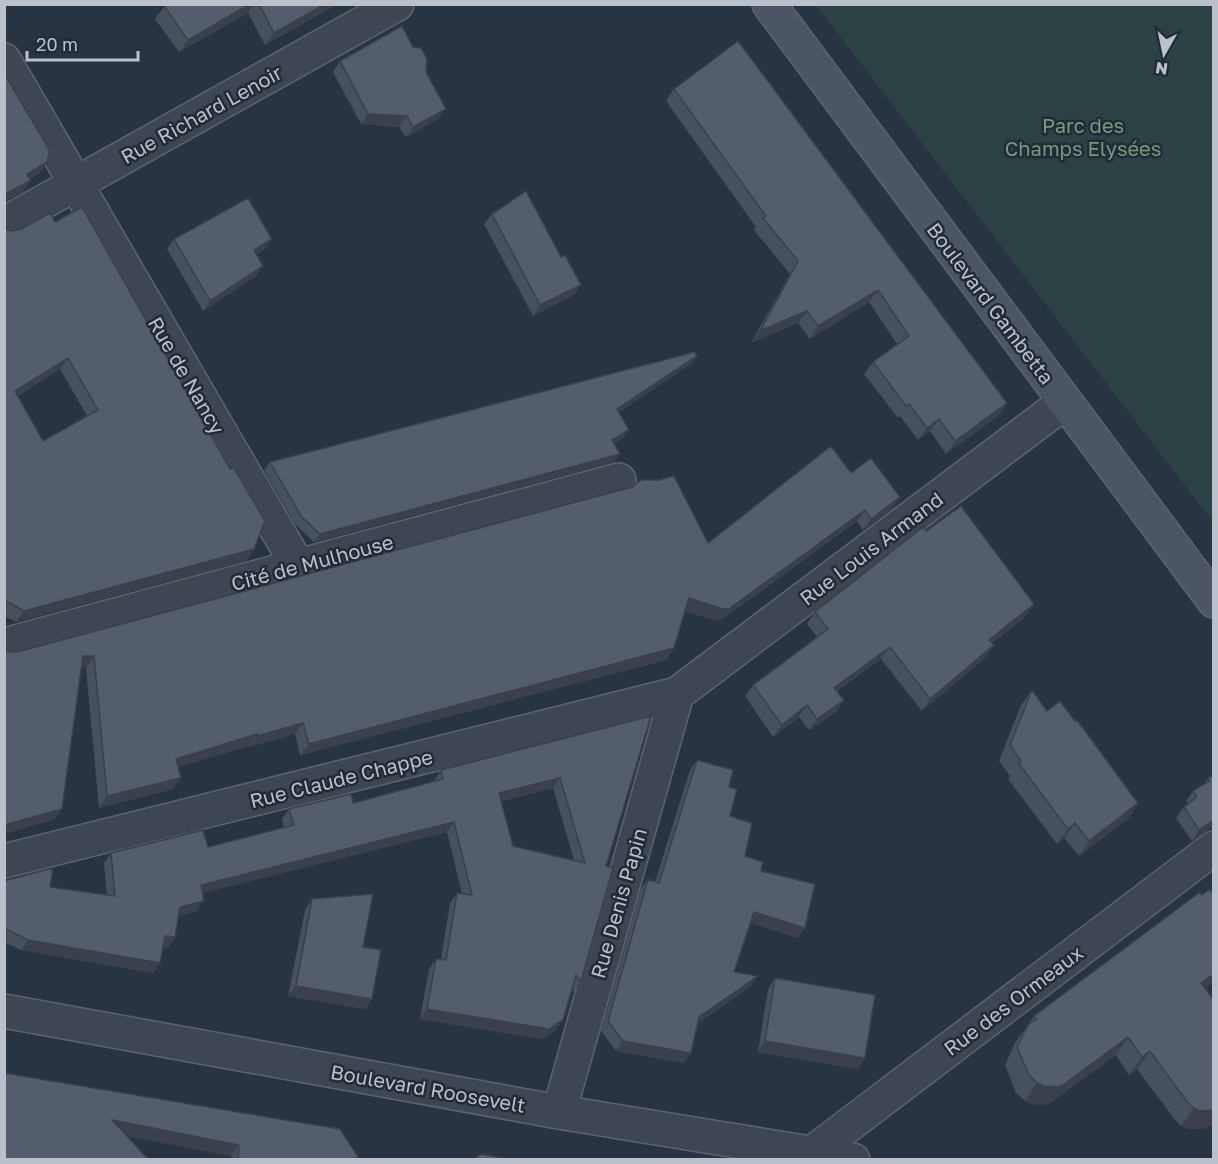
<svg xmlns="http://www.w3.org/2000/svg" width="1218" height="1164" viewBox="0 0 1218 1164" font-family="'Golos Text',sans-serif">
	<rect width="100%" height="100%" fill="#293442"/>
	<path fill="#2c4244" d="M816,5h397v517z"/>
	<g fill="none" stroke-linecap="round" stroke-linejoin="round">
		<g stroke="#5c646f" stroke-width="36">
			<path id="street" d="M4,60l294,506
				M4,224l393,-220
				M4,645l615,-165
				M4,861l673,-167 388,-292
				M4,1011l555,101 294,48
				M559,1112l118,-418
				M808,1160l4,-7 402,-305"/>
		</g>
		<g stroke="#5c646f" stroke-width="36">
			<path id="secondary" d="M769,4l445,597"/>
		</g>
		<use href="#street" stroke="#3d4652" stroke-width="33"/>
		<use href="#secondary" stroke="#4c5564" stroke-width="33"/>
	</g>
	<path fill="#47505d" fill-rule="evenodd" d="M166,4h172l-73,41 -17,-32 -69,39 -24,-33z
		M340,61l86,11 12,47 -32,18 -7,-10 -38,-3 -28,-52z
		M674,89l333,314 -8,12 -53,39 -16,-23 -12,9 -18,-24 -2,2 -34,-44 9,-12 24,-18 -28,-42 -59,37 -12,-16 -47,20 39,-69 -36,-44 2,-3 -90,-126z
		M492,214l89,71 -7,10 -41,21 -49,-92z
		M4,229l250,320 -8,12 -230,61 -12,-6zM60,369l27,47 -44,25 -25,-45z
		M174,239l91,10 -9,6 7,11 -7,10 -53,35 -36,-62z
		M697,356l-6,8 -72,48 4,26 -9,6 6,10 -6,8 -300,80 -19,-18 -31,-54 6,-8z
		M851,473l49,24 -8,12 -29,21 -6,-9 -136,99h-6l-30,-9 -11,37 -8,12 -366,95 -5,-21 -46,13v-1l-71,21 -5,22 -74,19 -13,-140h-5l-27,152 -46,-168h9l691,-109z
		M926,531l100,85 -34,27 -6,14 -64,54 -41,-52 -44,32 7,9 -8,12 -27,18 -10,-13 -26,20 -28,-41 8,-11 64,-48 -10,-13 8,-12 76,-60 3,-4z
		M1032,690l15,21 91,92 -10,16 -49,37 -15,-18 -7,6 -49,-65 2,-3 -11,-15 22,-56z
		M651,716l-45,150 -25,115 -7,10 -2,-2 -16,41 -14,9 -122,-20 9,-50 7,-10h5l9,-56 7,-10 5,1 -15,-62 -245,61 -5,18 -18,5 -4,21 -7,11 -5,-1 -3,16 -7,10 -132,-23 -17,-8v-61l103,14 -3,-32 7,-10 97,-6 76,-19 -2,-9 7,-10 64,-6 81,-22 7,-11zM553,788l21,72 -61,-14 -12,-45z
		M697,760l32,27 1,29 15,40 16,15 37,67 -47,-15 -17,49 17,14 -53,37 -7,30 -7,10 -68,-12 -15,-20 40,-142 7,-10 7,3 35,-112z
		M1214,775v50l-22,16 -16,-23 8,-11 4,-3 -2,-3 7,-10 11,-7 4,-6z
		M312,899l51,48 9,52 -7,10 -77,-13 17,-86z
		M775,978l90,80 -7,11 -100,-17 10,-63z
		M1205,989l9,11v123l-3,2 -7,4h-15l-8,-3 -5,-5 -39,-52 -8,6 -13,-20 -66,48 -7,2 -12,-1 -6,-3 -9,-8 -11,-28 10,-22 19,-27z
		M4,1073l356,87h-129v-4l-104,-20z"/>
	<path fill="#3a414c" d="M250,4h4l-6,9 -69,39 9,-12z
		M325,4h13l-73,41 9,-12z
		M446,109l-8,10 -32,18 7,-10z
		M368,114l39,2 -8,11 -38,-3z
		M47,162l-8,12 -20,11 8,-11z
		M31,180l-8,12 -19,10v-7z
		M272,239l-7,10 -18,11 7,-10z
		M263,266l-7,10 -53,35 7,-10z
		M581,285l-7,10 -41,21 7,-11z
		M878,290l-9,12 -59,37 8,-13z
		M807,311l-9,12 -47,20 9,-12z
		M697,356l-6,8 -80,53 6,-8z
		M68,358l-8,11 -53,33 8,-11z
		M1007,403l-8,12 -53,39 9,-13z
		M939,419l-9,12 -12,9 9,-12z
		M629,430l-6,8 -16,11 5,-9z
		M620,454l-6,8 -300,80 6,-8z
		M900,497l-8,12 -29,21 8,-11z
		M865,510l-8,11 -136,99h-6l-34,-10 8,-12z
		M254,549l-8,12 -230,61 8,-11z
		M1034,604l-8,12 -45,35 8,-11z
		M994,645l-8,12 -64,54 8,-12z
		M890,647l-9,12 -55,40 8,-11z
		M674,648l-8,12 -366,95 9,-11z
		M83,656h11l-8,12h-11z
		M844,700l-8,12 -27,18 8,-11z
		M807,705l-8,12 -26,20 9,-12z
		M303,723l-8,11 -46,13 8,-11z
		M257,734l-8,12 -81,24 8,-11z
		M181,778l-8,11 -74,19 8,-12z
		M560,778l-7,10 -61,15 7,-10z
		M1138,803l-10,16 -49,37 10,-15z
		M62,809l-8,11 -50,14v-9z
		M1214,820v5l-22,16 7,-11z
		M454,822l-7,10 -253,63 7,-10z
		M1075,823l-11,15 -7,6 11,-15z
		M204,901l-7,10 -24,6 7,-10z
		M754,912l51,16 -7,10 -51,-16z
		M165,936l10,1 -7,11 -10,-2z
		M28,940l132,23 -7,10 -132,-23z
		M1214,974v8l-25,19 12,-18z
		M758,976l-7,10 -58,41 6,-10z
		M296,986l76,13 -7,10 -77,-13z
		M427,1009l136,11 -7,10 -14,9 -122,-20z
		M1128,1037l-12,18 -66,48 -7,2 -12,-1 -6,-3 12,-18z
		M623,1041l68,12 -7,10 -68,-12z
		M765,1041l100,17 -7,11 -100,-17z
		M1150,1051l-13,18 -8,6 13,-18z
		M1194,1108l20,2v13l-10,6h-15l-8,-3z
		M112,1120l127,25 -8,11 -127,-24z"/>
	<path fill="#535d6c" stroke="#3a414c" stroke-width="1.5" fill-rule="evenodd" d="M167,4h83l-62,36 -24,-34z
		M259,4h66l-51,29z
		M402,26l11,21 8,1 6,11 -1,13 20,37 -33,18 -6,-11 -39,-2 -28,-53z
		M738,41l269,362 -52,38 -16,-22 -12,9 -18,-24 -3,2 -33,-44 36,-26 -31,-46 -60,36 -11,-15 -47,20 38,-70 -35,-43 3,-2 -92,-127z
		M4,73l46,78 -3,11 -20,12 4,6 -27,15z
		M526,191l35,66 4,-2 16,30 -41,20 -48,-91z
		M248,198l24,41 -18,11 9,16 -53,35 -36,-62z
		M82,207l148,262 4,-1 31,53 -11,28 -230,62 -20,-11v-371l8,2 9,-2 29,-16 5,9zM68,358l30,52 -55,31 -28,-50z
		M695,352l2,4 -80,53 12,21 -17,10 8,14 -300,80 -19,-18 -31,-54z
		M831,446l20,27 20,-15 29,39 -29,22 -6,-9 -136,99h-6l-34,-11 -15,50 -365,96 -6,-21 -46,13v-2l-81,25 5,19 -74,18 -13,-140h-11l-21,153 -58,16v-175l4,2h9l615,-165 9,-7h18l15,-4 34,67z
		M961,506l73,98 -45,36 5,5 -64,54 -40,-52 -56,41 10,12 -27,19 -10,-14 -25,20 -29,-40 75,-56 -13,-17 108,-85 3,4z
		M1032,690l15,21 13,-10 15,20 2,-1 61,83 -49,38 -14,-18 -7,6 -49,-65 2,-3 -11,-16z
		M651,716l-45,150 7,2 -32,113 -5,-6 -13,45 -14,9 -122,-20 9,-50 10,1 11,-67 15,2 -18,-73 -253,63 3,16 -24,6 -5,30 -10,-1 -5,27 -132,-23 -24,-12v-47l49,-13 -3,19 65,9 -4,-43 92,-23 5,17 86,-22 -5,-16 62,-15 2,9 90,-24 -2,-9zM560,778l25,85 -72,-17 -14,-53z
		M697,760l36,10 -4,17 8,2 -7,27 22,7 -7,33 18,6 -2,9 54,13 -10,44 -51,-16 -20,60 24,4 -59,41 -8,36 -68,-12 -15,-20 40,-142 11,4z
		M1214,775v45l-15,10 -15,-23 13,-10 -4,-6 16,-10 -1,-3z
		M1210,889l2,3 2,-1v83l-13,9 13,17v110l-13,1 -7,-3 -6,-5 -38,-52 -8,6 -14,-20 -65,48 -7,2 -12,-1 -7,-3 -8,-8 -12,-28 11,-22 8,-6 -2,-3 166,-124 2,3z
		M373,894l-10,53 18,3 -9,49 -76,-13 16,-87z
		M775,978l100,17 -10,63 -100,-17z
		M4,1073l336,56 20,31h-111l-11,-2 1,-13 -127,-25 37,40h-145z
		M481,1154l32,6h-40z"/>
	<g text-anchor="middle" dominant-baseline="central" stroke-width="5" stroke-linejoin="round" paint-order="stroke">
		<g font-size="20" fill="#bbc1cb" stroke="#222b37">
			<text transform="translate(201 114) rotate(-29)">Rue Richard Lenoir</text>
			<text transform="translate(991 303) rotate(53)">Boulevard Gambetta</text>
			<text transform="translate(187 375) rotate(60)">Rue de Nancy</text>
			<text transform="translate(871 548) rotate(-37)">Rue Louis Armand</text>
			<text transform="translate(312 562) rotate(-15)">Cité de Mulhouse</text>
			<text transform="translate(341 778) rotate(-14)">Rue Claude Chappe</text>
			<text transform="translate(618 903) rotate(-74)">Rue Denis Papin</text>
			<text transform="translate(1013 1000) rotate(-37)">Rue des Ormeaux</text>
			<text transform="translate(428 1088) rotate(10)">Boulevard Roosevelt</text>
		</g>
		<g font-size="20" fill="#739b7c" stroke="#222b37">
			<text x="1083" y="125">Parc des<tspan x="1083" dy="23">Champs Elysées</tspan></text>
		</g>
	</g>
	<rect width="1218" height="1164" fill="none" stroke="#bbc1cb" stroke-width="12"/>
	<g transform="translate(1164 54) rotate(189)" stroke="#222b37" stroke-width="4.5" paint-order="stroke">
	<path d="M0-4.5L10 22L0 15L-10 22Z" fill="#bbc1cb"/>
	<text y="-9" font-size="16" font-weight="bold" text-anchor="middle" fill="#bbc1cb">N</text>
	</g>
	<path d="M27 51v9h111v-9" fill="none" stroke="#bbc1cb" stroke-width="3"/>
	<text x="36" y="51" font-size="18" fill="#bbc1cb" stroke="#222b37" stroke-width="4.5" paint-order="stroke">20 m</text>
</svg>
